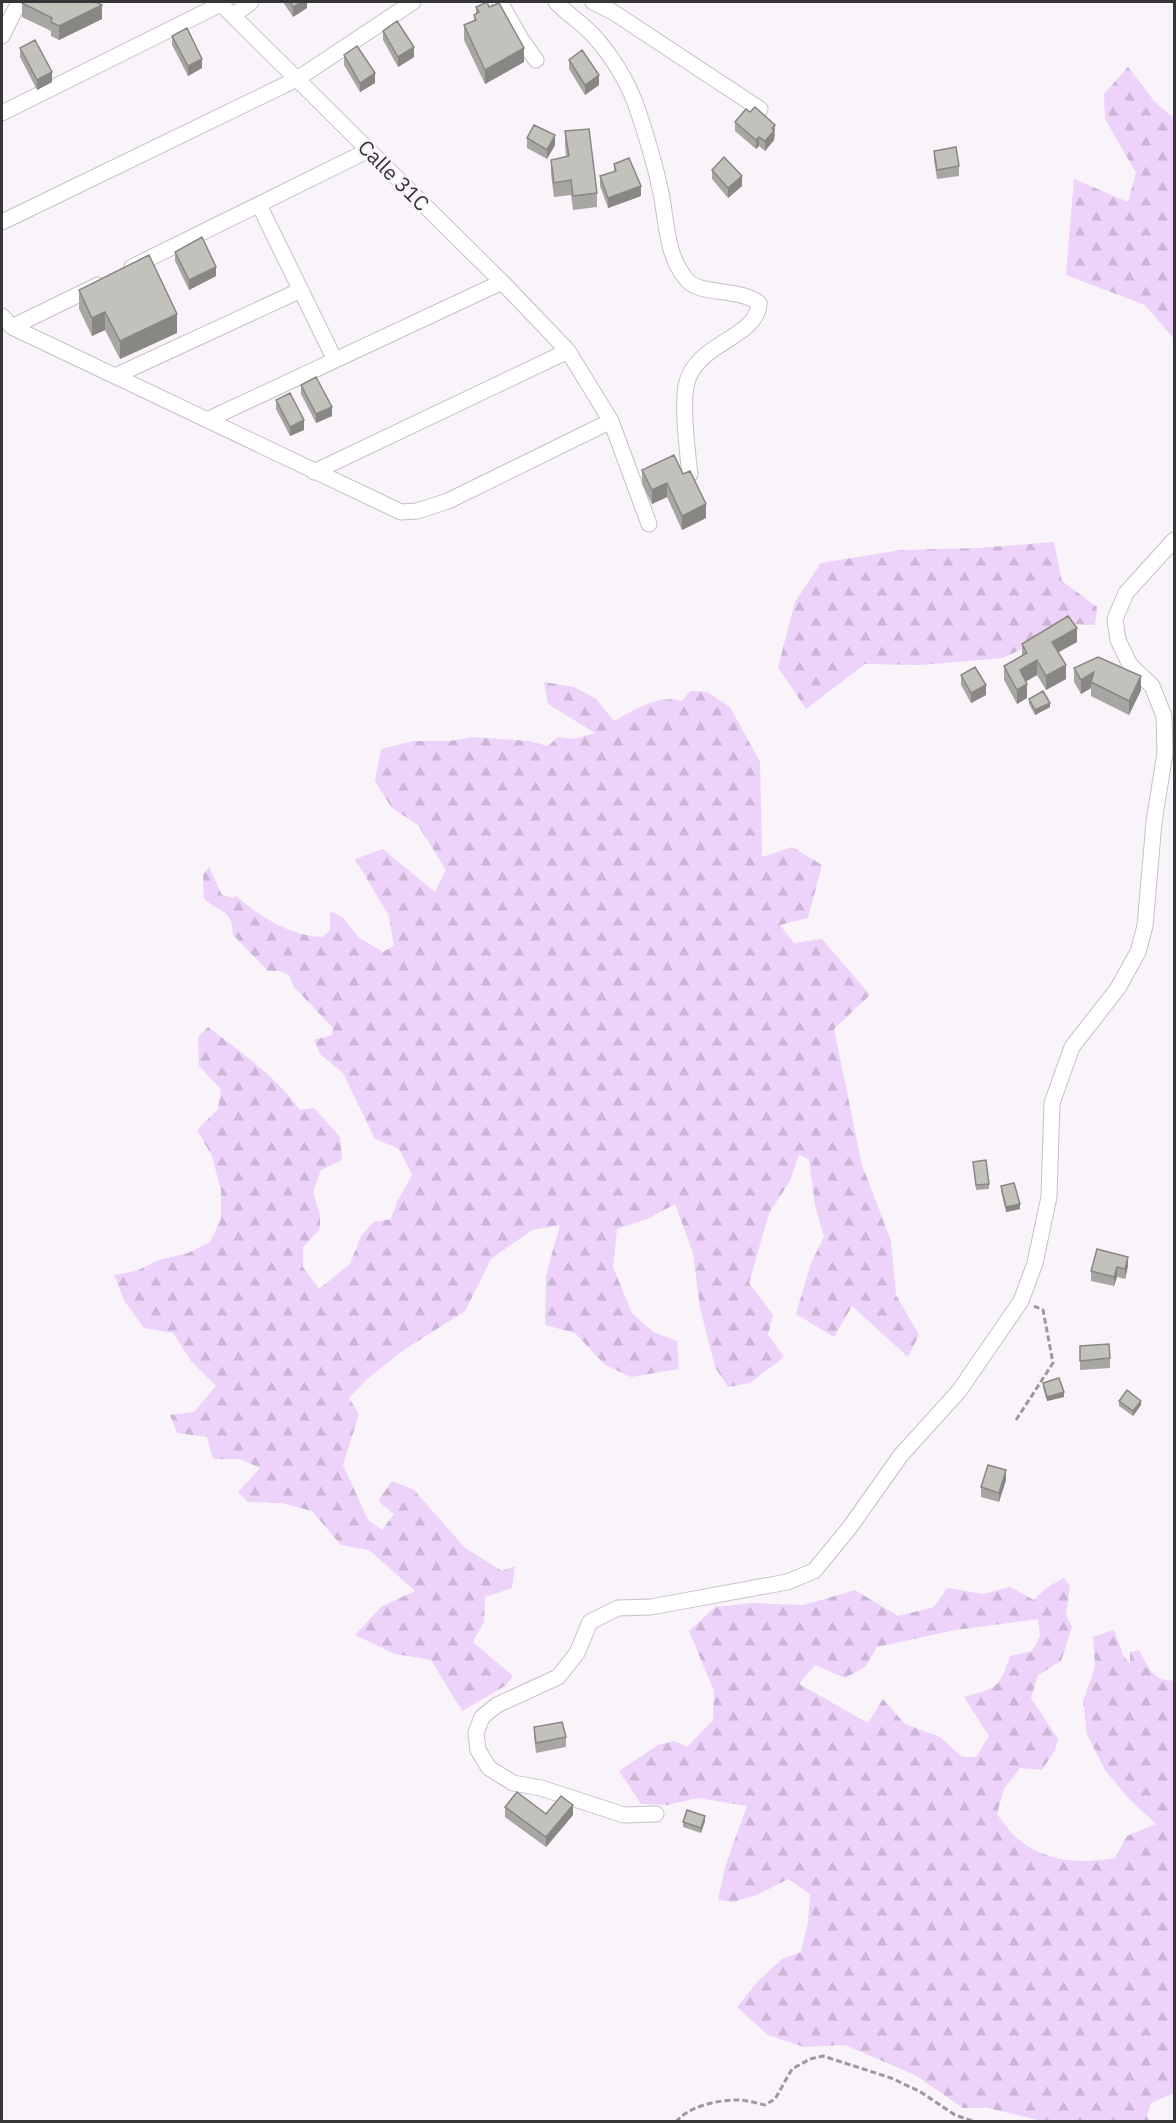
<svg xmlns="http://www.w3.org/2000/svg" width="1176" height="2123" viewBox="0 0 1176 2123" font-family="'IBM Plex Sans',sans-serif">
	<defs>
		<pattern id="forest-firs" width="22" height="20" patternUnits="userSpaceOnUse" patternTransform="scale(1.5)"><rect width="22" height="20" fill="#edd2fa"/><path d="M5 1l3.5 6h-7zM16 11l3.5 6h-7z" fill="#ccb5d7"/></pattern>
	</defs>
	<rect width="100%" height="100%" fill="#f8f4fa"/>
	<path fill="url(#forest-firs)" fill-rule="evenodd" d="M1128,67l27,35 19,16v221l-29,-34 -79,-30 8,-96 54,23 8,-29 -31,-54 -1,-25z
		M1054,542l8,39 35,26 -2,18 -26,-1 -33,19 -34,15 -81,7 -56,-1 -59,45 -28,-42 17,-65 26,-39 80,-13 77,-2z
		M544,682l30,5 21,11 19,23c20,-11 45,-27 68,-20l8,-10 17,1 23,15 30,55 2,95 30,-10 30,18 -14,53 -28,7 14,18 28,-4 48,56 -36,34 28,136 29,76 5,54 23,40 -11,22 -56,-51 -18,31 -38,-23 15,-51 13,-26 -9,-32 -6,-45 -10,-6 -9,27 -21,32 -20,70 24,32 -5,20 16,22 -34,26 -22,4 -13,-20 -15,-59 -7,-55 -18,-49 -28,15 -30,10 -4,38 19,46 21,19 24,9 2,28 -48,8 -26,-12 -30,-32 -30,-8 1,-50 14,-50 -28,5 -41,29 -26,52 -61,39 -38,30 -17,18 10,16 -16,51 25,55 14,10 12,-16 -16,-13 14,-20 22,9 51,58 37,23 13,-5 -3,22 -27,9 -1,25 -11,20 40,34 -8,10 -43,25 -31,-51 -36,-6 -40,-19 26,-28 34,-16 -46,-41 -28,-5 -29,-34 -31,-8 -33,-1 -10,-10 22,-24 -20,-9h-27l-6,-22 -30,-4 -7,-18 24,-3 22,-26 -25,-25 -18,-28 -29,-5 -19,-26 -11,-27 22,-4 23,-11 29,-7 22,-11 11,-23v-28l-9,-35 -15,-26 21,-21 3,-20 -22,-23 -1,-29 10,-10c31,24 70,51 92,83l14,-2 26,29 2,23 -21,10 -8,22 7,23v14l-17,18v20l16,22 31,-25 11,-28 13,-14 17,-3 6,-17 15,-27 -13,-26 -24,-10 -32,-66 -23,-19 -6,-14 18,-5 1,-7 -39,-41 -5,-12 -9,-4h-12l-35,-36c-1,-27 -12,-21 -29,-36l-1,-24 6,-8 13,28 11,3 3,-2c23,20 54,40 86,41l8,-7v-19l13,6 15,20 25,15 11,-6 -5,-30 -34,-57 28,-10 52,43 11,-22 -28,-45 -26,-17 -17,-27 6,-32 32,-8h37l23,-4 56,4 19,5 10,-9 16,2 21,-6 -47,-29z
		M1064,1578l6,8 -4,29 6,12 -11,34 -23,14 -7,23 27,41 -3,11 -13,20 -22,-2 -16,21 -7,25c6,8 13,19 21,25 27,23 63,25 97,19l12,-22 29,-12 -27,-25 -24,-29 -18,-36 -4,-33 12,-34 -2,-30 21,-7 9,25 7,9v-12l9,-2c8,14 15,34 35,30v413l-23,10 -4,13 3,5h-108l-54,-13h-25l-48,-33 -70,-30 -41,2 -36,-12 -31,-28 22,-27 23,-21 19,-7 7,-30 2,-28 -22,-15 -31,16 -24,7 -15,-2 8,-36 21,-58 -49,-8 -31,7 -26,-1 -22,-33 39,-26 16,-4 13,6 26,-27 1,-29 -25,-60 26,-24 37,-4 52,2 51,-15 43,26 36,-9 13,-19 36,6 27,-7 24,13 12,-12zM1038,1619l2,17 -8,15 -22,5c-11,33 -13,32 -46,41l25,39 -13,21h-14l-22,-20 -35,-13 -22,-25 -15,24 -69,-39 16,-19 30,13 20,-11 12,-20 78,-17z"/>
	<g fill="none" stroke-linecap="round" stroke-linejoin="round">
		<g stroke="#c5c1c7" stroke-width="17">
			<path id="street" d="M219,2l283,280 66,69 43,70 38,103
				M500,2l21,37 15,21
				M556,2c11,12 26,21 37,33 18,20 34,46 43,70 10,29 19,59 25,88 6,30 5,63 26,87 14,16 50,7 72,23 -1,36 -65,39 -73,83 -4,23 1,64 4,88
				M593,2l20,10 147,97
				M233,16l18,-14
				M2,36l17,-34
				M2,113l219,-109
				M259,205l76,155
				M2,222l295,-143 116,-77
				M132,267l237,-117
				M2,316l10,11 389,185 16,-1 31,-10 163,-80
				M12,327l86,-42
				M115,376l186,-86
				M207,420l295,-138
				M314,472l254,-121
				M656,1814l-32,1 -83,-27 -28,-5 -24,-15 -11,-18 -2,-17 6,-16 15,-12 61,-28 19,-24 13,-31 28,-14 33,-1 136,-25 27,-11 36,-44 51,-72 58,-64 62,-90 14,-38 14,-66 3,-94 20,-56 46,-59 20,-36 7,-26 9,-104 11,-69 -1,-37 -12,-30 -22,-21 -12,-25 -3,-21 11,-26 48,-53"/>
		</g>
		<path stroke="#9c999d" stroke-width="3" stroke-dasharray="6 3" stroke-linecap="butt" d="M1016,1420l37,-57 -10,-53 -9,-4
			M676,2122c13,-16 41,-22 61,-22 9,0 19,3 28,5l10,-6 17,-30 18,-10 13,-3 68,22 28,13 36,24 20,7"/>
		<use href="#street" stroke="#fff" stroke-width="15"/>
	</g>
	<path fill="#a8a6a2" d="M62,2l40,17 -43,21 -8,-4v-5l-29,-14v-14z
		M283,2h24v6l-14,9z
		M476,7h13l35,55 -39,22 -21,-44v-15l10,-4v-6l2,-1z
		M383,31l31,26 -16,10 -15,-27z
		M172,36l30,32 -14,8 -16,-31z
		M20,48l32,34 -15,8 -17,-33z
		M344,55l31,28 -15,9 -16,-27z
		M569,60l30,25 -14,10 -16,-26z
		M735,122l40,12 -1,6 -9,11 -6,-5 -3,3 -21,-18z
		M565,131l32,62v14l-24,3 -2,-15 -17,2 -3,-23v-14l15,-3 -1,-12z
		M527,138l28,7 -8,14 -20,-11z
		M934,151l25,15v10l-22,3 -3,-19z
		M614,164l27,32 -33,12 -8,-22v-10l14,-5z
		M712,170l30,16 -14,12 -16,-19z
		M175,252l41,24 -27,14 -14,-29z
		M79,290l98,43 -57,26 -15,-29 -13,6 -13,-27z
		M301,385l31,31 -16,7 -15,-29z
		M276,400l28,30 -14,6 -14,-27z
		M674,455l32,63 -24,12 -15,-33 -15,7 -10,-20v-14z
		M1077,642l-19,10 8,27 -20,11 -9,-15 -11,6 1,17 -10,6 -13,-24v-14l18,-10v-12z
		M1074,668l67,22 -12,25 -38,-19v-8l-10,6 -7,-12z
		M961,675l25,20 -15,8 -10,-18z
		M1029,699l21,8 -15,8 -6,-11z
		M973,1162l16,22v5l-13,1z
		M1001,1186l19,23 -14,3 -5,-21z
		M1097,1249l31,17 -3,13 -8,-2 -3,9 -23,-5v-10z
		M1080,1346l30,12v10l-30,2z
		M1043,1383l21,14 -17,4 -4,-13z
		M1119,1401l22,4 -8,11 -14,-10z
		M1006,1480l-7,22 -18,-5v-10z
		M534,1727l32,10v10l-30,6 -2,-16z
		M505,1807l41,7 27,1 -27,32 -41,-30z
		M705,1821l-4,12 -18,-6v-5z"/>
	<path fill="#888784" d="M302,2h5v6l-14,9v-10z
		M102,5v14l-43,21v-14z
		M414,47v10l-16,10v-10z
		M524,48v14l-39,22v-14z
		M202,59v9l-14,8v-10z
		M52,72v10l-15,8v-10z
		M375,73v10l-15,9v-9z
		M599,75v10l-14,10v-10z
		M775,125l-1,15 -9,11v-10z
		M555,135v10l-8,14v-9z
		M759,137v9l-3,3v-9z
		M742,176v10l-14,12v-10z
		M641,186v10l-33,12v-10z
		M216,267v9l-27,14v-10z
		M105,312v18l-13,6v-18z
		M177,314v19l-57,26v-18z
		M332,407v9l-16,7v-9z
		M304,420v10l-14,6v-9z
		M667,483v14l-15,7v-14z
		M706,504v14l-24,12v-14z
		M1077,628v14l-25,14v-14z
		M1037,660v15l-17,10v-15z
		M1066,665v14l-20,11v-14z
		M1094,672l-3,10v6l-10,6v-14z
		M1141,676v14l-12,25v-14z
		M1027,684v14l-10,6v-14z
		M986,685v10l-15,8v-10z
		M1050,703v4l-15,8v-5z
		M1020,1204v5l-14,3v-5z
		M1128,1257v9l-3,13v-10z
		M1117,1267v10l-3,9v-9z
		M1064,1392v5l-17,4v-4z
		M1141,1401v4l-8,11v-5z
		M1006,1470v10l-7,22v-9z
		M573,1805v10l-27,32v-10z
		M705,1816v5l-4,12v-5z"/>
	<path fill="#c3c1bc" stroke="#888784" stroke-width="1.5" d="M23,2h73l6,3 -43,21 -8,-4 1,-4 -30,-15z
		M290,2h12l-9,5z
		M487,2l2,5 10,-4 25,45 -39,22 -21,-45 12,-5 -2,-5 5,-3 -3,-5z
		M397,21l17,26 -16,10 -15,-26z
		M187,28l15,31 -14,7 -16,-30z
		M35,40l17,32 -15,8 -17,-32z
		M357,46l18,27 -15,10 -16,-28z
		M582,50l17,25 -14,10 -16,-25z
		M755,107l20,18 -3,3 2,3 -9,10 -6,-4 -3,3 -21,-18 11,-13 4,3z
		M534,125l21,10 -8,15 -20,-12z
		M589,129l8,64 -24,3 -2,-16 -17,3 -3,-23 18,-4 -4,-25z
		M956,147l3,19 -22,4 -3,-19z
		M724,157l18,19 -14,12 -16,-18z
		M629,158l12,28 -33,12 -8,-22 16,-5 -2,-7z
		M202,237l14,30 -27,13 -14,-28z
		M149,255l28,59 -57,27 -15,-29 -13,6 -13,-28z
		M316,377l16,30 -16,7 -15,-29z
		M290,393l14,27 -14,7 -14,-27z
		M674,455l9,19 7,-3 16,33 -24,12 -15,-33 -15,7 -10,-20z
		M1068,616l9,12 -25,14 14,23 -20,11 -9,-16 -17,10 7,14 -10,6 -13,-24 23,-13 -5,-9z
		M1098,657l43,19 -12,25 -38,-19 3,-10 -13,8 -7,-12z
		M975,667l11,18 -15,8 -10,-18z
		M1043,691l7,12 -15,7 -6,-11z
		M986,1160l3,24 -13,1 -3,-23z
		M1014,1183l6,21 -14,3 -5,-21z
		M1097,1249l31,8 -3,12 -8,-2 -3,10 -23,-6z
		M1109,1344l1,14 -30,3v-15z
		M1059,1378l5,14 -17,5 -4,-14z
		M1127,1390l14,11 -8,10 -14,-10z
		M988,1465l18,5 -7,23 -18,-6z
		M562,1722l4,15 -30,6 -2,-16z
		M517,1792l29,22 15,-18 12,9 -27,32 -41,-30z
		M687,1810l18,6 -4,12 -18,-6z"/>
	<g text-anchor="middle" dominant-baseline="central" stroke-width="5" stroke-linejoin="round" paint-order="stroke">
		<g font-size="21" fill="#363537" stroke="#f8f4fa">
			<text transform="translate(394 175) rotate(45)">Calle 31C</text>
		</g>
	</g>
	<rect width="1176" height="2123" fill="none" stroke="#363537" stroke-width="6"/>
</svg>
